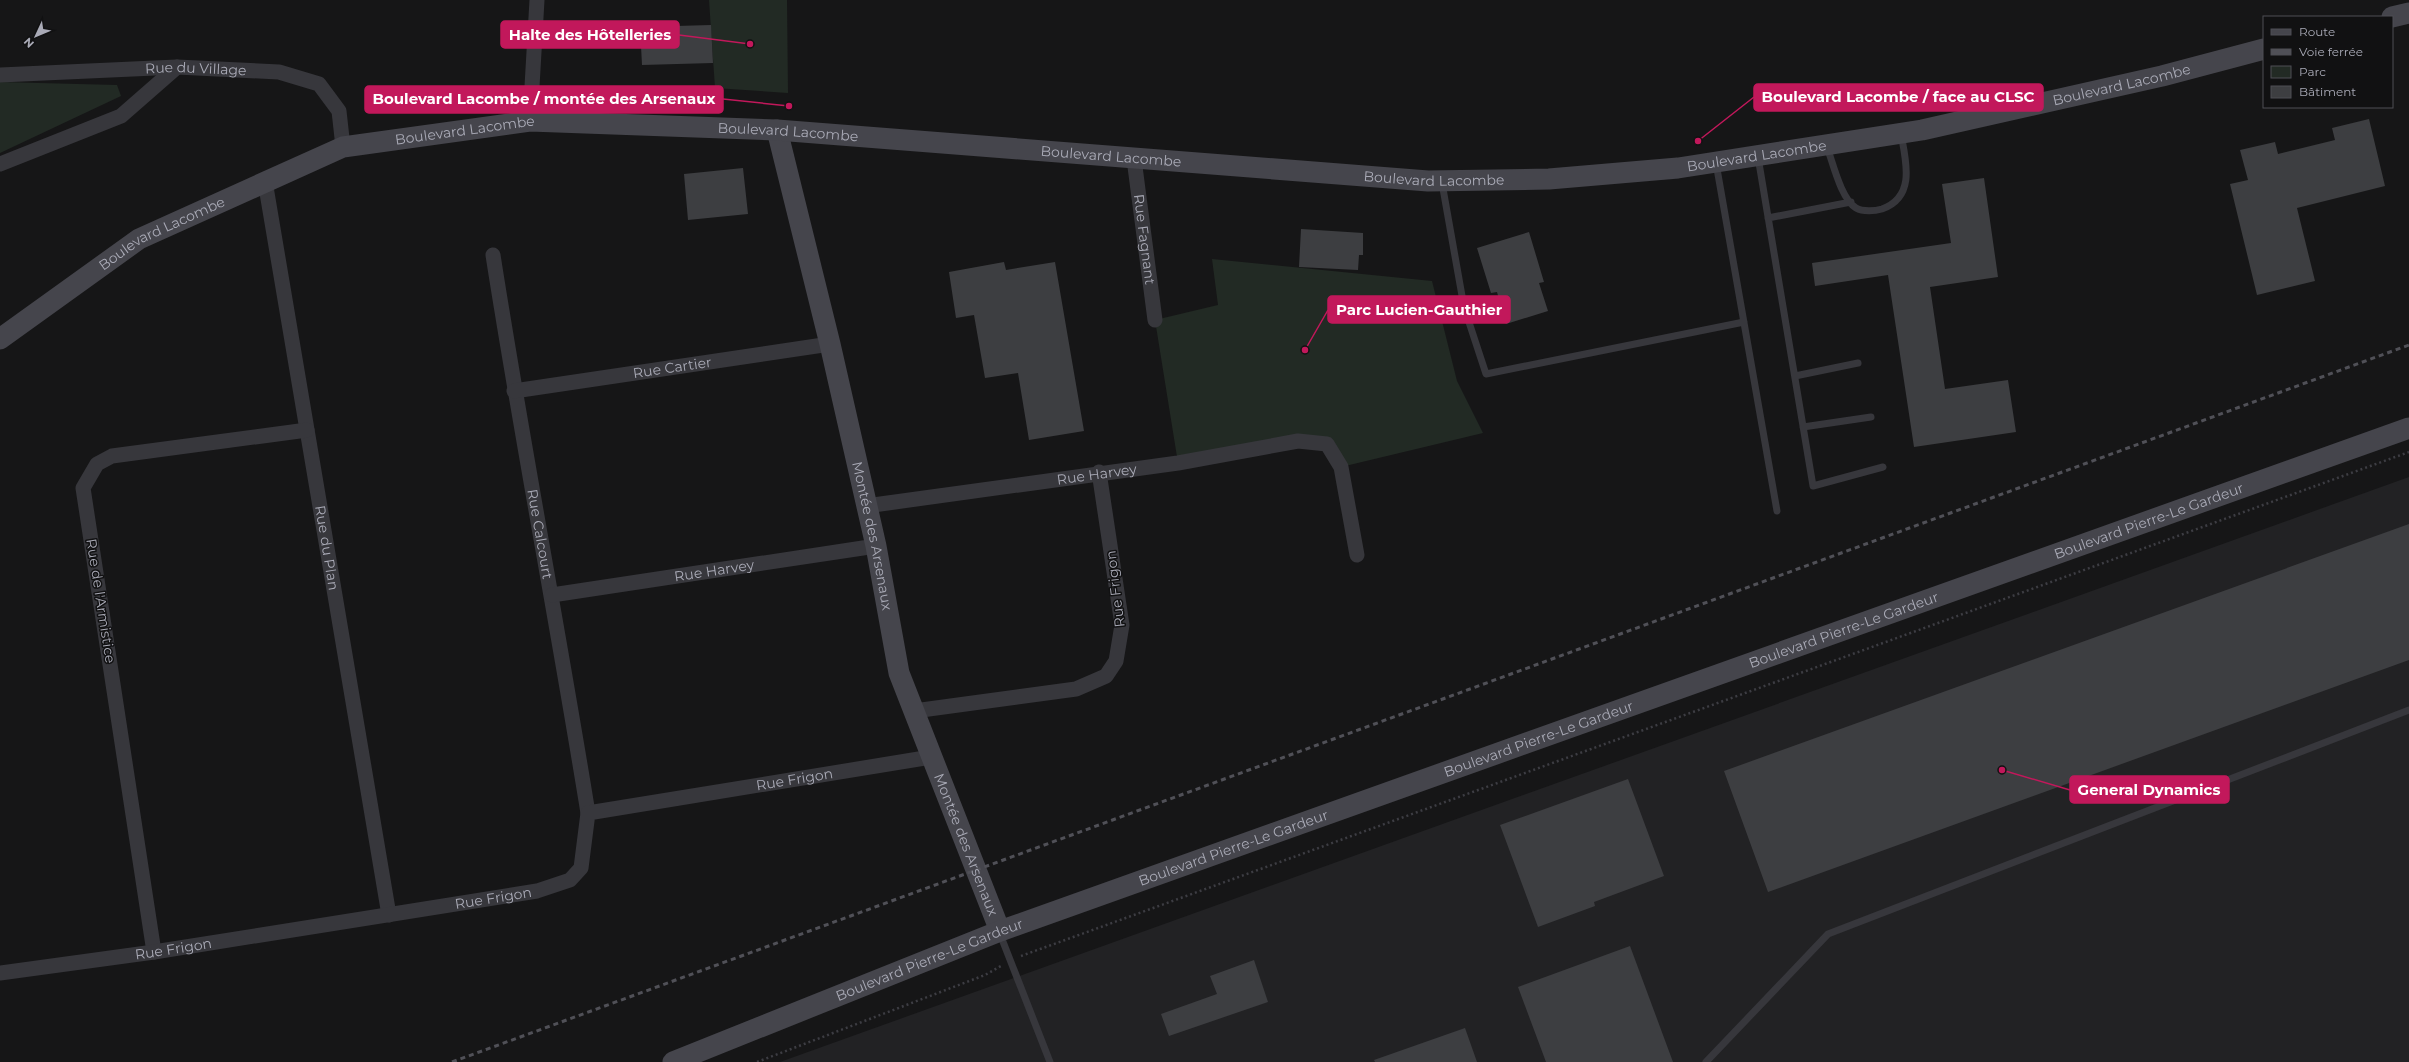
<svg xmlns="http://www.w3.org/2000/svg" width="2409" height="1062" viewBox="0 0 2409 1062" font-family="Montserrat,sans-serif">
	<rect width="100%" height="100%" fill="#161617"/>
	<path fill="#222224" d="M2409,477v585h-1629z"/>
	<path fill="#222a24" d="M709,0h78l1,93 -73,-5z
		M0,82l117,3 4,11 -121,57z
		M1212,259l220,22 25,100 26,52 -142,34 -14,-23 -149,19 -23,-143 63,-15z"/>
	<path fill="#3d3e41" d="M711,25l2,38 -71,2 -2,-38z
		M2369,119l16,67 -88,22 18,73 -58,14 -27,-111 18,-4 -8,-30 35,-8 3,12 57,-14 -3,-12z
		M743,168l5,46 -60,6 -4,-46z
		M1984,178l14,99 -68,10 15,102 63,-9 8,52 -102,15 -26,-172 -73,11 -3,-23 139,-20 -9,-59z
		M1301,229l62,4v22h-4l-1,15 -59,-3z
		M1529,232l15,50 -5,1 9,28 -42,13 -9,-32 -6,1 -14,-45z
		M1004,262l2,8 49,-8 29,169 -55,9 -11,-67 -33,5 -11,-63 -18,3 -7,-46z
		M2409,524v136l-641,232 -44,-121z
		M1628,779l36,97 -70,26 1,4 -57,21 -38,-102z
		M1630,946l43,116h-127l-28,-75z
		M1254,960l14,42 -99,34 -8,-22 56,-20 -7,-18z
		M1465,1028l12,34h-102l-1,-2z"/>
	<g fill="none" stroke-linecap="round" stroke-linejoin="round">
		<path stroke="#3d3d43" stroke-width="2.5" stroke-dasharray="2 3" stroke-linecap="butt" d="M1021,956l1388,-504
			M757,1062l228,-87 16,-9"/>
		<path stroke="#37373c" stroke-width="7" d="M1827,147c6,16 14,52 29,61 7,4 19,3 26,1 34,-12 24,-48 19,-75
			M1758,157l55,329 70,-19
			M1716,163l61,348
			M1442,183l22,124 22,67 258,-52
			M1768,218l83,-16
			M1795,376l63,-13
			M1803,427l68,-10
			M1000,934l50,128
			M1706,1062l122,-128 581,-224"/>
		<g stroke="#37373c" stroke-width="15">
			<path id="s1" d="M0,75l177,-8 102,5 40,12 20,27 4,36"/>
			<path d="M530,121l7,-121"/>
			<path id="s2" d="M1134,159l21,161"/>
			<path d="M0,164l121,-48 56,-49"/>
			<path id="s3" d="M265,181l124,734"/>
			<path id="s4" d="M493,255c29,186 65,372 95,558"/>
			<path id="s5" d="M514,391l316,-47"/>
			<path id="s6" d="M866,506l312,-43 120,-22 29,3 14,23 16,88"/>
			<path id="s7" d="M552,595l324,-49"/>
			<path d="M914,711l162,-22 30,-13 10,-15 6,-36 -23,-153"/>
			<path d="M154,952l-71,-464 14,-24 15,-8 195,-26"/>
			<path id="s8" d="M0,973l154,-21 383,-61 33,-11 11,-12 7,-55 343,-56"/>
		</g>
		<g stroke="#45454c" stroke-width="21">
			<path d="M2392,17l17,-4"/>
			<path id="s9" d="M777,130l53,214 46,202 23,127 101,258"/>
			<path id="s10" d="M0,339l139,-100 204,-92 187,-26 247,9 651,51 121,-2 129,-11 244,-38 240,-54 102,-27"/>
			<path id="s11" d="M673,1062l327,-131 1409,-503"/>
		</g>
		<path stroke="#505057" stroke-width="3" stroke-dasharray="5 4" stroke-linecap="butt" d="M452,1062l1957,-717"/>
	</g>
	<g text-anchor="middle" dominant-baseline="central" stroke-width="3" stroke-linejoin="round" paint-order="stroke">
		<g font-size="14" fill="#a9aab6" stroke="#111112">
			<text stroke="none"><textPath href="#s1" startOffset="196">Rue du Village</textPath></text>
			<text stroke="none"><textPath href="#s10" startOffset="2186">Boulevard Lacombe</textPath></text>
			<text stroke="none"><textPath href="#s10" startOffset="518">Boulevard Lacombe</textPath></text>
			<text stroke="none"><textPath href="#s10" startOffset="842">Boulevard Lacombe</textPath></text>
			<text stroke="none"><textPath href="#s10" startOffset="1814">Boulevard Lacombe</textPath></text>
			<text stroke="none"><textPath href="#s10" startOffset="1166">Boulevard Lacombe</textPath></text>
			<text stroke="none"><textPath href="#s10" startOffset="1490">Boulevard Lacombe</textPath></text>
			<text stroke="none"><textPath href="#s10" startOffset="194">Boulevard Lacombe</textPath></text>
			<text stroke="none"><textPath href="#s2" startOffset="81">Rue Fagnant</textPath></text>
			<text stroke="none"><textPath href="#s5" startOffset="160">Rue Cartier</textPath></text>
			<text stroke="none"><textPath href="#s6" startOffset="233">Rue Harvey</textPath></text>
			<text stroke="none"><textPath href="#s11" startOffset="1572">Boulevard Pierre-Le Gardeur</textPath></text>
			<text stroke="none"><textPath href="#s4" startOffset="283">Rue Calcourt</textPath></text>
			<text stroke="none"><textPath href="#s9" startOffset="417">Montée des Arsenaux</textPath></text>
			<text stroke="none"><textPath href="#s3" startOffset="372">Rue du Plan</textPath></text>
			<text stroke="none"><textPath href="#s7" startOffset="164">Rue Harvey</textPath></text>
			<text transform="translate(1115 589) rotate(-97)">Rue Frigon</text>
			<text transform="translate(101 601) rotate(81)">Rue de l'Armistice</text>
			<text stroke="none"><textPath href="#s11" startOffset="1248">Boulevard Pierre-Le Gardeur</textPath></text>
			<text stroke="none"><textPath href="#s11" startOffset="924">Boulevard Pierre-Le Gardeur</textPath></text>
			<text stroke="none"><textPath href="#s8" startOffset="859">Rue Frigon</textPath></text>
			<text stroke="none"><textPath href="#s9" startOffset="741">Montée des Arsenaux</textPath></text>
			<text stroke="none"><textPath href="#s11" startOffset="600">Boulevard Pierre-Le Gardeur</textPath></text>
			<text stroke="none"><textPath href="#s8" startOffset="499">Rue Frigon</textPath></text>
			<text stroke="none"><textPath href="#s8" startOffset="175">Rue Frigon</textPath></text>
			<text stroke="none"><textPath href="#s11" startOffset="276">Boulevard Pierre-Le Gardeur</textPath></text>
		</g>
	</g>
	<path fill="none" stroke="#c2185b" stroke-width="1.5" d="M750 44L679 35M1698 141L1754 97M789 106L723 99M1305 350L1328 310M2002 770L2070 790"/>
	<g fill="#c2185b" stroke="#111112" stroke-width="1.5">
		<circle cx="750" cy="44" r="4"/>
		<circle cx="1698" cy="141" r="4"/>
		<circle cx="789" cy="106" r="4"/>
		<circle cx="1305" cy="350" r="4"/>
		<circle cx="2002" cy="770" r="4"/>
	</g>
	<g fill="#c2185b" stroke="#c2185b" stroke-width="1.5">
		<rect x="501" y="21" width="178" height="27" rx="4"/>
		<rect x="1754" y="84" width="289" height="27" rx="4"/>
		<rect x="365" y="86" width="358" height="27" rx="4"/>
		<rect x="1328" y="296" width="182" height="27" rx="4"/>
		<rect x="2070" y="776" width="159" height="27" rx="4"/>
	</g>
	<g font-size="15" text-anchor="middle" font-weight="bold" fill="#fff">
		<text x="590" y="40">Halte des Hôtelleries</text>
		<text x="1898" y="102">Boulevard Lacombe / face au CLSC</text>
		<text x="544" y="104">Boulevard Lacombe / montée des Arsenaux</text>
		<text x="1419" y="315">Parc Lucien-Gauthier</text>
		<text x="2149" y="795">General Dynamics</text>
	</g>
	<rect x="2263" y="16" width="130" height="92" fill="#111112" stroke="#4e4e54"/>
	<rect x="2271" y="29" width="20" height="6" fill="#45454c" stroke="#4e4e54"/>
	<text x="2299" y="36" font-size="12" fill="#a9aab6">Route</text>
	<rect x="2271" y="49" width="20" height="6" fill="#505057" stroke="#4e4e54"/>
	<text x="2299" y="56" font-size="12" fill="#a9aab6">Voie ferrée</text>
	<rect x="2271" y="66" width="20" height="12" fill="#222a24" stroke="#4e4e54"/>
	<text x="2299" y="76" font-size="12" fill="#a9aab6">Parc</text>
	<rect x="2271" y="86" width="20" height="12" fill="#3d3e41" stroke="#4e4e54"/>
	<text x="2299" y="96" font-size="12" fill="#a9aab6">Bâtiment</text>
	<g transform="translate(36 36) rotate(226)" stroke="#111112" stroke-width="3" paint-order="stroke">
	<path d="M0-3L7 15L0 10L-7 15Z" fill="#a9aab6"/>
	<text y="-6" font-size="11" font-weight="bold" text-anchor="middle" fill="#a9aab6">N</text>
	</g>
</svg>
